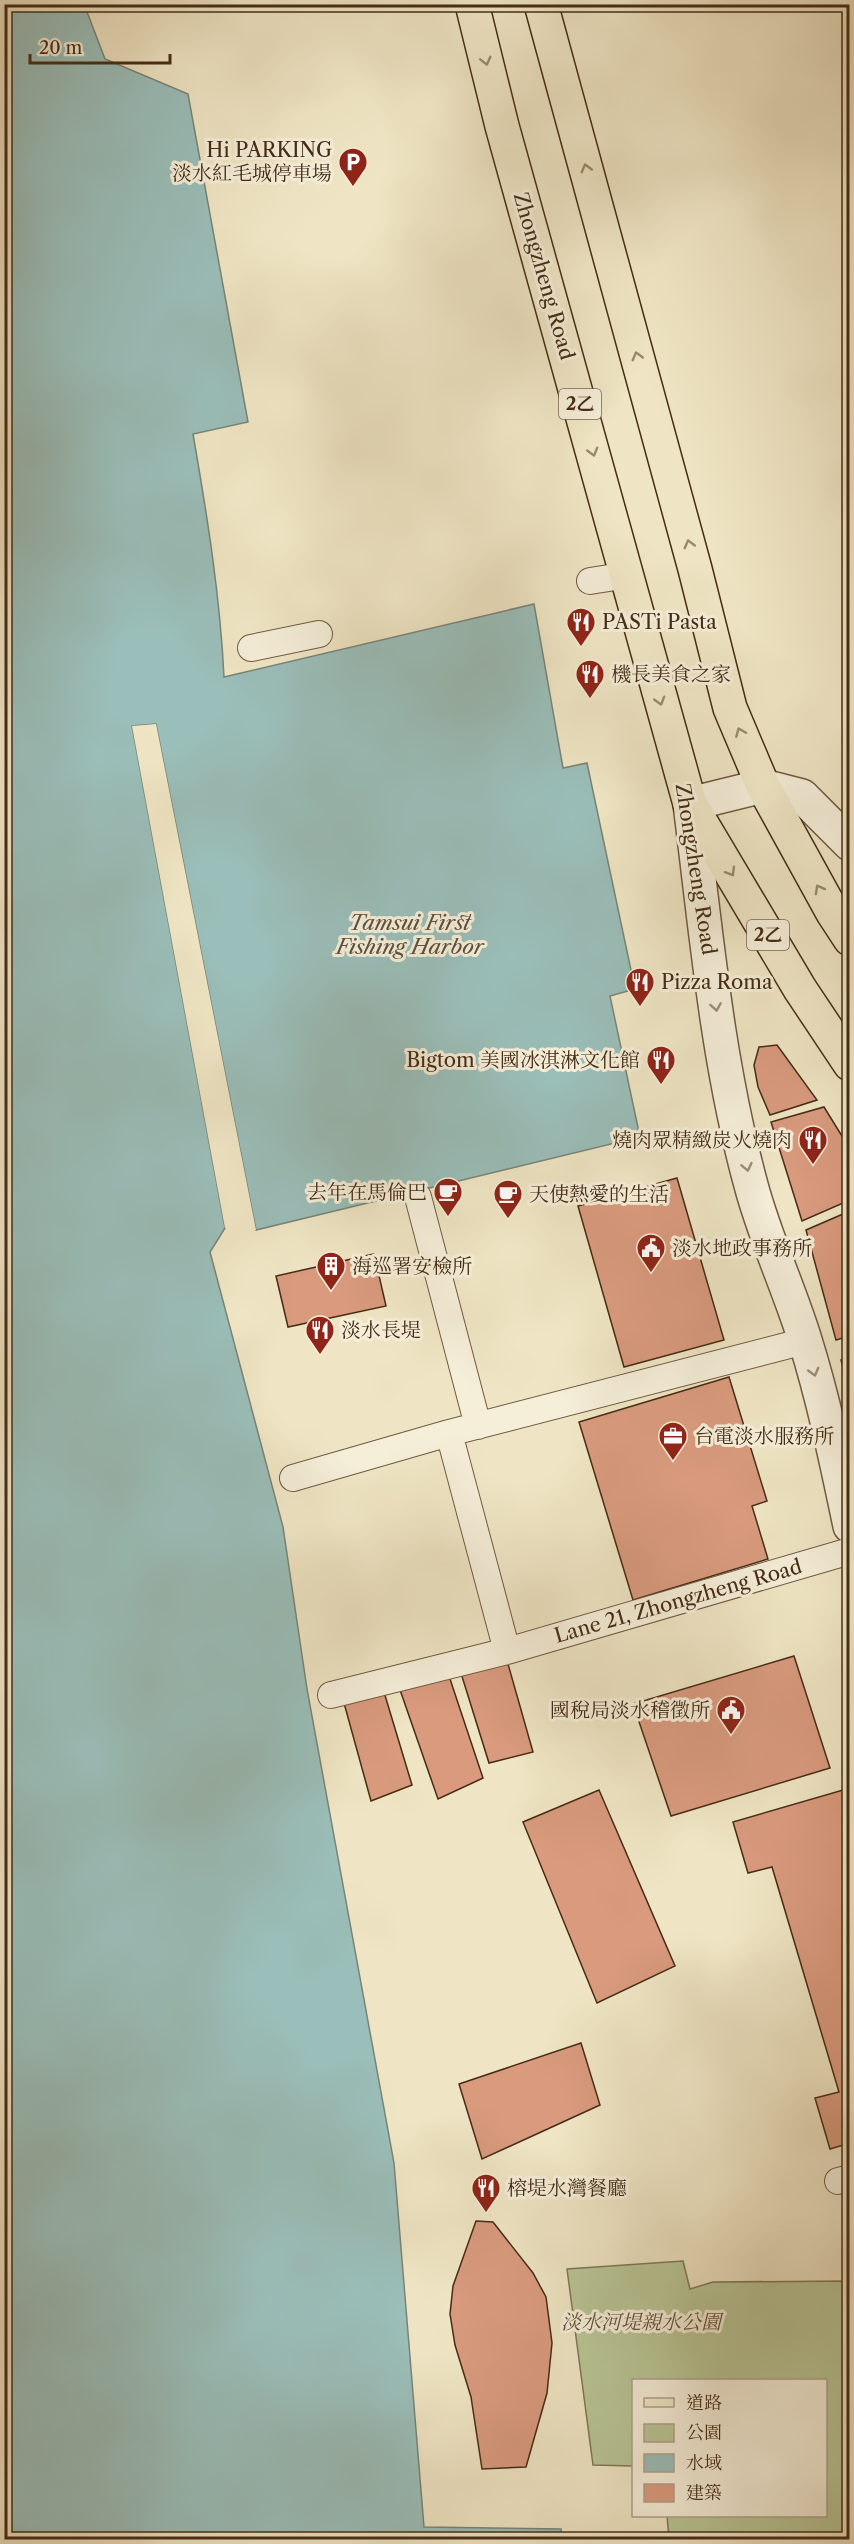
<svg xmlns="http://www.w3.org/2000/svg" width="854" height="2544" viewBox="0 0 854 2544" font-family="'Libre Caslon Text','Noto Serif TC',serif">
	<rect width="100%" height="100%" fill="#efe5c4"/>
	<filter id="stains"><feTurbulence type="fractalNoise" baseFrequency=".00333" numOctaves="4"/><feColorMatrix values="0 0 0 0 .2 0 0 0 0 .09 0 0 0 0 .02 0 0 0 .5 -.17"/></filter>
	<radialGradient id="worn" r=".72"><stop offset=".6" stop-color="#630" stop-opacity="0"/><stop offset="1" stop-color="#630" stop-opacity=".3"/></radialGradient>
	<path fill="#b8c595" stroke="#7e7855" stroke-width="1.5" d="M683,2261l7,28 23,-7 136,-1v258h-180l-2,-23h159v-136h-192l-1,86 -40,-1 -26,-196z"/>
	<path fill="#9abeb9" stroke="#788477" stroke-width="1.5" d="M84,4l21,55 83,35 60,328 -55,12c14,81 27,161 31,243l310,-73 29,164 24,-5 48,226 -25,7 30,141 -384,93 -100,-506 -24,2 93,502 -15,24 73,275 24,162 87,474 30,364 137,2 1,10 -557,1 -1,-2535h7l5,5 19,-5z"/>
	<path fill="#efe5c4" d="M156,724l100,506h-3l-99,-503 -18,2 92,499h-3l-93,-502z"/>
	<path fill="#d99a7e" stroke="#452c15" stroke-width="1.5" d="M777,1045l40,55 -47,15 -12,-28 -4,-22 5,-18z
		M824,1107l26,42v51l-48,21 -31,-99z
		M677,1178l47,162 -100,27 -46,-161z
		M850,1211v125l-14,4 -30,-110z
		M374,1254l12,52 -98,21 -12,-51z
		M850,1357v38l-9,-35z
		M729,1377l38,124 -15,5 16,53 -135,41 -54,-178z
		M508,1655v9l25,88 -44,11 -29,-93z
		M794,1656l36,112 -159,48 -38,-112z
		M448,1673l35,105 -45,21 -39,-112z
		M384,1692l28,93 -41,16 -27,-98z
		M850,1788v355l-20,6 -15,-51 24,-6 -67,-225 -24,6 -15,-51z
		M599,1790l76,176 -78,37 -74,-181z
		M581,2043l19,62 -118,54 -23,-75z
		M476,2221l17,1 40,51 13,24 6,46 -5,50 -21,74 -44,2 -11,-72 -16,-52 -5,-31 3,-28z"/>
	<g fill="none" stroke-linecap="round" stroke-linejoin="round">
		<g stroke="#705a41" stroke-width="28">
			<path id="lane" d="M590,581l38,-6
				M251,648l68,-14
				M418,1197l60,229
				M449,1433l58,218
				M293,1478l156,-45 356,-92
				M331,1695l176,-44 343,-100
				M838,2181l12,-3"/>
		</g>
		<g stroke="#705a41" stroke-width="36">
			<path id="street" d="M850,844l-48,-48 -39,-10 -73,18c16,127 27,257 61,381 14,53 38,103 54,155 19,61 32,124 45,186"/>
		</g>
		<g stroke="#452c15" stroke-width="36">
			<path id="primary" d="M472,4l30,122 188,678 110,185 50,75
				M541,4l154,565 35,139 33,78 70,127 17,26"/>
		</g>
		<use href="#lane" stroke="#f5eed9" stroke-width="26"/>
		<use href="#street" stroke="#f5eed9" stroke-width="33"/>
		<use href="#primary" stroke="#efe5c4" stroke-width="33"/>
	</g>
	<defs><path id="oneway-chevron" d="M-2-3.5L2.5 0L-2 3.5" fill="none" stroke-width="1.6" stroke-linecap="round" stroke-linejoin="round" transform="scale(1.5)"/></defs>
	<g stroke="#9a886c">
		<use href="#oneway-chevron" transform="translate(486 61) rotate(76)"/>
		<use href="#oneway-chevron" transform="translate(586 168) rotate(-105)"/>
		<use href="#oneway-chevron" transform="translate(637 356) rotate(-105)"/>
		<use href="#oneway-chevron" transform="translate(593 452) rotate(74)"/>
		<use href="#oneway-chevron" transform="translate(689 544) rotate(-105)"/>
		<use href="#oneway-chevron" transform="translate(660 701) rotate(74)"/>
		<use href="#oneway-chevron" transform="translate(740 732) rotate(-112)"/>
		<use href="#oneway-chevron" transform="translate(731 872) rotate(59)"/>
		<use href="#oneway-chevron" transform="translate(819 889) rotate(-119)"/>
	</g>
	<g stroke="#9d8d77">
		<use href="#oneway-chevron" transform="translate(716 1007) rotate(81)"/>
		<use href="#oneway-chevron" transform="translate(747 1167) rotate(78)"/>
		<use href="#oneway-chevron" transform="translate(814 1372) rotate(75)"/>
	</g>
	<defs>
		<g id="parking-pin" transform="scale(1.5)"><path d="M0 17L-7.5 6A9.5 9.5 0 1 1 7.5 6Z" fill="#8f2418" stroke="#f5eed9"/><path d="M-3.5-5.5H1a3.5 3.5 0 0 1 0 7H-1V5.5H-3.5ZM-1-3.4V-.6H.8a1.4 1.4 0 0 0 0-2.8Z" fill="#fff"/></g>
		<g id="restaurant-pin" transform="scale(1.5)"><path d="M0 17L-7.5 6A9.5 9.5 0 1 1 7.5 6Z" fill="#8f2418" stroke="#f5eed9"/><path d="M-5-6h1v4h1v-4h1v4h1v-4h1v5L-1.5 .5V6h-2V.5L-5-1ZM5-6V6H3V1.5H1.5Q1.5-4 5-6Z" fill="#fff"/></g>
		<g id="cafe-pin" transform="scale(1.5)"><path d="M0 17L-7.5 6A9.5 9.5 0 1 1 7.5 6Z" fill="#8f2418" stroke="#f5eed9"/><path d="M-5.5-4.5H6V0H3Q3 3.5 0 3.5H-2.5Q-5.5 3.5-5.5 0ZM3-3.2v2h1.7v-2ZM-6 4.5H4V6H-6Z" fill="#fff"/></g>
		<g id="civic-pin" transform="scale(1.5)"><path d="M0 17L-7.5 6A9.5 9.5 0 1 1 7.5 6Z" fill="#8f2418" stroke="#f5eed9"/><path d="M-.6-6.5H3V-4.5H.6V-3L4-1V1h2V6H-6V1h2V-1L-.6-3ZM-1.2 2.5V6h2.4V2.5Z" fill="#fff"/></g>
		<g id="building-pin" transform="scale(1.5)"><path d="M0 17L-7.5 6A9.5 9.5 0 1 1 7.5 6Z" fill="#8f2418" stroke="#f5eed9"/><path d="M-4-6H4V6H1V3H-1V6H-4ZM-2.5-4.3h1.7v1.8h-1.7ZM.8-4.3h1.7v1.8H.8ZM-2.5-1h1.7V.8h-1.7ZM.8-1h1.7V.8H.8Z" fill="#fff"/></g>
		<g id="office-pin" transform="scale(1.5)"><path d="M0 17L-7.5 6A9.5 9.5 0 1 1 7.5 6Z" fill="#8f2418" stroke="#f5eed9"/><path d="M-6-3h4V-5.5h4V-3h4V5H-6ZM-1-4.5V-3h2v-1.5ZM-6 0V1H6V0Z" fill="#fff"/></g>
	</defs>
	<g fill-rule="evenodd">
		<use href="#parking-pin" x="353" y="162"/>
		<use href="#restaurant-pin" x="581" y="622"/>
		<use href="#restaurant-pin" x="590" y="674"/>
		<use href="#restaurant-pin" x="640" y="982"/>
		<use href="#restaurant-pin" x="661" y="1060"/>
		<use href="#restaurant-pin" x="813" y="1140"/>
		<use href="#cafe-pin" x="448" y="1192"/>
		<use href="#cafe-pin" x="508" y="1194"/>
		<use href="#civic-pin" x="651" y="1248"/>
		<use href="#building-pin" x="331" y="1266"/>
		<use href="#restaurant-pin" x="320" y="1330"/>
		<use href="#office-pin" x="673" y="1436"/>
		<use href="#civic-pin" x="731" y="1710"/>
		<use href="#restaurant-pin" x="486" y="2188"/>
	</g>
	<g text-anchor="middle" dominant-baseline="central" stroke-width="6" stroke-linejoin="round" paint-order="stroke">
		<g fill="#f5eed9" stroke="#7a6650" stroke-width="1.5">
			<rect x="559" y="389" width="42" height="30" rx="4.5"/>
			<rect x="747" y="920" width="42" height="30" rx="4.5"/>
		</g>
		<g font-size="18" font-weight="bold" fill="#452c15">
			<text x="580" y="404">2乙</text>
			<text x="768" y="935">2乙</text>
		</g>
		<g font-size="20" fill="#452c15" stroke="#f5eed9" text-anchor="start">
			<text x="332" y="150" text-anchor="end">Hi PARKING<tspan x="332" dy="23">淡水紅毛城停車場</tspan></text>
			<text x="602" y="622">PASTi Pasta</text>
			<text x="611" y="674">機長美食之家</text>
			<text x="661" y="982">Pizza Roma</text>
			<text x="640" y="1060" text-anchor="end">Bigtom 美國冰淇淋文化館</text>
			<text x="792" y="1140" text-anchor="end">燒肉眾精緻炭火燒肉</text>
			<text x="427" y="1192" text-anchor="end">去年在馬倫巴</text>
			<text x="529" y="1194">天使熱愛的生活</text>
			<text x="672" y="1248">淡水地政事務所</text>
			<text x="352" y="1266">海巡署安檢所</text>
			<text x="341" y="1330">淡水長堤</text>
			<text x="694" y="1436">台電淡水服務所</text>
			<text x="710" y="1710" text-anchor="end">國稅局淡水稽徵所</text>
			<text x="507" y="2188">榕堤水灣餐廳</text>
		</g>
		<g font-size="20" fill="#452c15" stroke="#f5eed9">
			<text transform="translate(544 276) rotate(74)">Zhongzheng Road</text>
			<text transform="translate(696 869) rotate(81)">Zhongzheng Road</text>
			<text transform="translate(678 1601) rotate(-16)">Lane 21, Zhongzheng Road</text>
		</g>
		<g font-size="20" font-style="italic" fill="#625235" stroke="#f5eed9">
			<text x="641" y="2322">淡水河堤親水公園</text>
		</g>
		<g font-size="21" font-style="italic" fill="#5a503e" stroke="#f5eed9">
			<text x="410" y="922">Tamsui First<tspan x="410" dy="24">Fishing Harbor</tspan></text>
		</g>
	</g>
	<rect width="854" height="2544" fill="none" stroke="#efe5c4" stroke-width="24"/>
	<rect x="6" y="6" width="842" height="2532" fill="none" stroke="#452c15" stroke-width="3"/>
	<rect x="12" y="12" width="830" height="2520" fill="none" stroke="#452c15" stroke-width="1.5"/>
	<rect x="632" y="2379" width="195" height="138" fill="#f5eed9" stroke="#afa08b" stroke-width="1.5"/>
	<rect x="644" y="2398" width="30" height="9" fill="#efe5c4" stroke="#afa08b" stroke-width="1.5"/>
	<text x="686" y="2409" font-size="18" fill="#452c15">道路</text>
	<rect x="644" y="2424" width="30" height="18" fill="#b8c595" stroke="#afa08b" stroke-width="1.5"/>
	<text x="686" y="2439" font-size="18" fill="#452c15">公園</text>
	<rect x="644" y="2454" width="30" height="18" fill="#9abeb9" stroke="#afa08b" stroke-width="1.5"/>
	<text x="686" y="2469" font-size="18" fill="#452c15">水域</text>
	<rect x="644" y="2484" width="30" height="18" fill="#d99a7e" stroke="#afa08b" stroke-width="1.5"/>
	<text x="686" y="2499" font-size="18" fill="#452c15">建築</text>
	<path d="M30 54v9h140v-9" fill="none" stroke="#452c15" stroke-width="3"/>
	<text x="39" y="54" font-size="18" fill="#452c15" stroke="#f5eed9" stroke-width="4.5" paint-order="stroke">20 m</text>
	<rect width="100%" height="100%" filter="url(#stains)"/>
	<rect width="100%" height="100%" fill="url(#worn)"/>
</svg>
